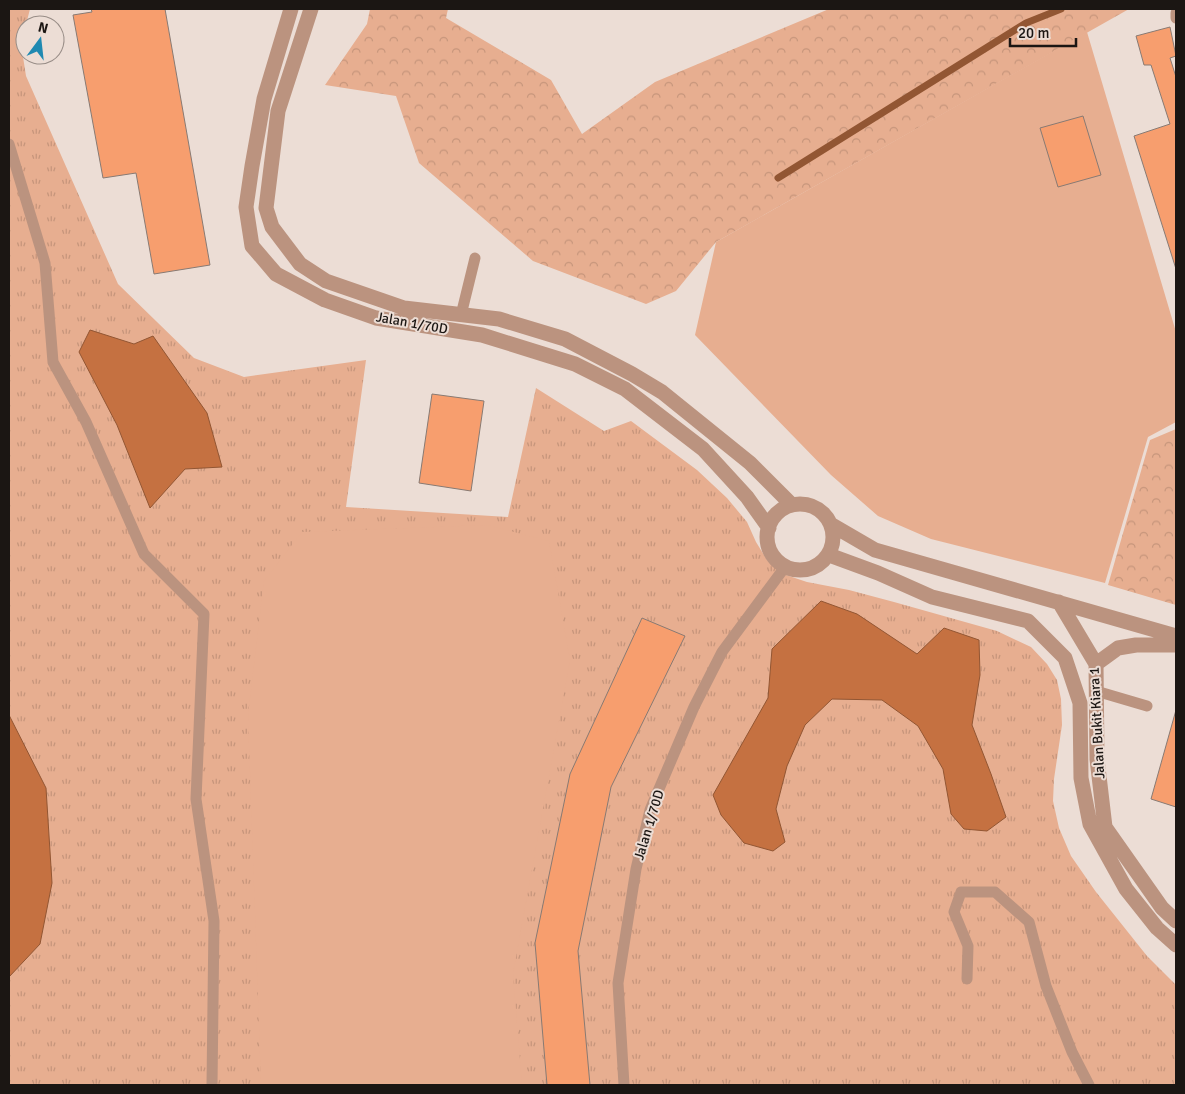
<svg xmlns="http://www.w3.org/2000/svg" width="1185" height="1094" viewBox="0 0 1185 1094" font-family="Signika,sans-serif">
	<defs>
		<pattern id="grass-tufts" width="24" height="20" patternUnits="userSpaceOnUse" patternTransform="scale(1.25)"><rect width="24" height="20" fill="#e7ae90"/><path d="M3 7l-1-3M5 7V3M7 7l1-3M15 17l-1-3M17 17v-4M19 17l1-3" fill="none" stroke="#c6957b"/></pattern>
		<pattern id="forest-crowns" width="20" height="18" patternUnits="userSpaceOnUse" patternTransform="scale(1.25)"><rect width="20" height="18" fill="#e7ae90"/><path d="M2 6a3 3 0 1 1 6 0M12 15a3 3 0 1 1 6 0" fill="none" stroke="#c6957b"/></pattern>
	</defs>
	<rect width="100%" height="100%" fill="#ecddd5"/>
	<path fill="url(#grass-tufts)" d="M9,9h21l-9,35 5,32 92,208 76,74 50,19 122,-17 -20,147 162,10 28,-129 68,43 27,-10 66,49 30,28 20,24 9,20 11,18 19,15 21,7 42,8 45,12 103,29 34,16 16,17 10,16 4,19 1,26 -8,54 -1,22 6,27 12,28 25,36 51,64 29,29v100h-1167z"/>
	<path fill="url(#forest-crowns)" d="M370,9h78l-2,9 105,62 31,54 73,-52 174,-73h300l-413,233 -40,49 -30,13 -113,-43 -114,-98 -23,-67 -71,-11 42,-61z
		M1176,429v176l-68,-20 42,-145z"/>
	<path fill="#e7ae90" d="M1087,32l89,300v90l-28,15 -43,146 -174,-44 -53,-23 -47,-41 -136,-140 21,-93z
		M487,525l62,16 21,119 -57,314 9,111h-261l-13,-370 16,-134 38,-49z"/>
	<path fill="#c57141" stroke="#925633" d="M90,330l44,14 19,-8 54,77 15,54 -37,2 -35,39 -33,-83 -38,-73z
		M821,601l36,13 60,40 27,-26 35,12 1,35 -8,50 19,49 15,43 -19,14 -23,-2 -13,-15 -8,-45 -25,-43 -36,-26 -50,-1 -27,26 -18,41 -11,43 9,33 -12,9 -29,-8 -23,-28 -8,-20 55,-97 4,-49z
		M9,715l37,73 6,95 -12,61 -31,33z"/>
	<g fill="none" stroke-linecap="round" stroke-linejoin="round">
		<path stroke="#925633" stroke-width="7" d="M778,178l248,-155 35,-14"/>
	</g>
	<path fill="#f79e6e" stroke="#887a73" d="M91,9h74l45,256 -56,9 -18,-101 -33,5 -30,-163 19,-3z
		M1170,27l6,29 -6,2 6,19v192l-42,-133 36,-12 -19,-59h-7l-8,-29z
		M1083,116l18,59 -43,12 -18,-59z
		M432,394l52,7 -13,90 -52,-8z
		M642,618l43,18 -74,151 -33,164 12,134h-43l-12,-142 35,-169z
		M1176,710v97l-25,-8z"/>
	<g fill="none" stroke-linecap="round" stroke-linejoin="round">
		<path stroke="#bb937f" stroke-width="11" d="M1176,13v5
			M9,144l36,119 8,99 33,60 58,132 60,60 -8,185 18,122 -2,164
			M461,315l14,-57
			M1096,691l51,15
			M967,979l1,-33 -14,-34 7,-20h34l34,30 17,64 26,66 17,33
			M624,1085l-6,-102 18,-114 14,-59 44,-103 28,-55 63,-85"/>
		<path stroke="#bb937f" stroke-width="15" d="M291,9l-27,90 -12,67 -6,41 6,39 24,28 49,26 51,18 106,17 93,29 50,25 78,60 44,48 22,31
			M311,9l-33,102 -12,97 6,19 28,37 26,17 78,27 95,11 66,20 67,35 30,18 88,71 42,42
			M767 537a33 33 0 1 1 66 0a33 33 0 1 1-66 0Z
			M832,525l43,25 301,86
			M829,555l49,18 54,24 96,24 37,37 15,45 1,75 9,46 36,65 31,39 19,17
			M1059,602l37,62 1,95 8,68 57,81 14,13
			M1096,664l22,-16 18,-3h40"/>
	</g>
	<g text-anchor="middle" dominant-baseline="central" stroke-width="4" stroke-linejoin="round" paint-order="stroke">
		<g font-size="14" fill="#1b1613" stroke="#ecddd5">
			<text transform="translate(412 323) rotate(10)">Jalan 1/70D</text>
			<text transform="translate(1097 723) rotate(-93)">Jalan Bukit Kiara 1</text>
			<text transform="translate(649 825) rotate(-73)">Jalan 1/70D</text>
		</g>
	</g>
	<rect width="1185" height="1094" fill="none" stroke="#1b1613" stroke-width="20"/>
	<g transform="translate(40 40) rotate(15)"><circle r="24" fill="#ecddd5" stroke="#988d87"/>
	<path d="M0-4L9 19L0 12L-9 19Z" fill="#1f89b1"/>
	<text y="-8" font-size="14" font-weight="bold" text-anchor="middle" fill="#1b1613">N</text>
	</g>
	<path d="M1010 38v8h66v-8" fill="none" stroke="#1b1613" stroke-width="2.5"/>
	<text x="1018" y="38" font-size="15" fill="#1b1613" stroke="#ecddd5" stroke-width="4" paint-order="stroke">20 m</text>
</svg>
